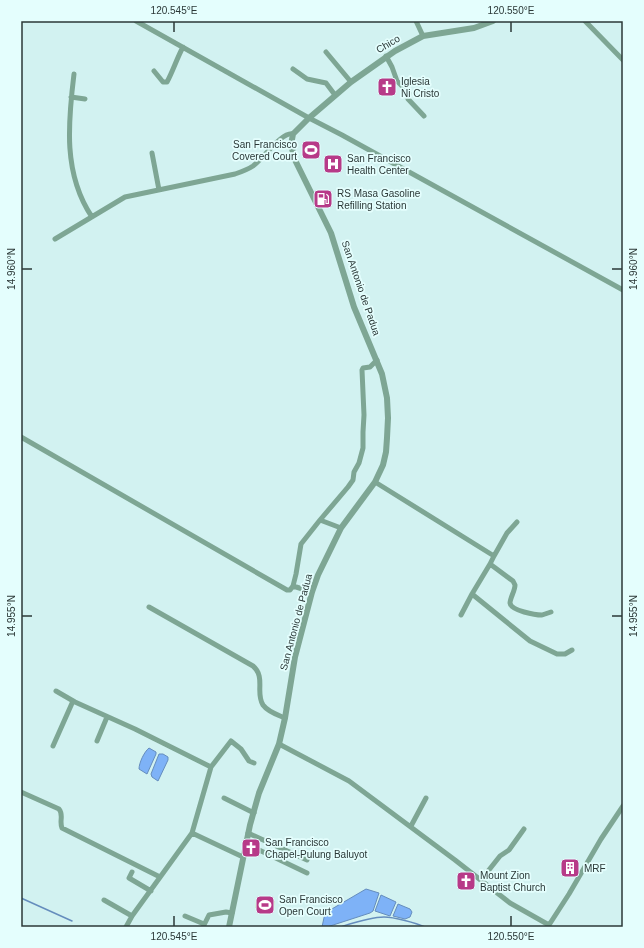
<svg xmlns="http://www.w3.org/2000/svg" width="644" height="948" viewBox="0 0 644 948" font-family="Helvetica,sans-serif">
	<rect width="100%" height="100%" fill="#d2f2f1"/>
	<path fill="#b6dea0" d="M256,899l19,2 -1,9 -19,-2z"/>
	<path fill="#7eb2f7" stroke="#658dbd" d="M149,748l7,4v2l-9,20 -8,-5c0,-6 5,-17 10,-21z
		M159,754h4l5,3v3l-10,21 -6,-4 -1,-3z
		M366,889l13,4 -6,18 -3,2 -43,14h-5l3,-14z
		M381,895l15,7 -6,14 -15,-5z
		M398,904l12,5 2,3 -2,5 -5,2 -12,-3z"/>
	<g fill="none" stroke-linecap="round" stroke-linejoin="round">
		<path stroke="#658dbd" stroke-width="1.5" d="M21,898l51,23
			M340,927c13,-4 31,-10 44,-10 10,0 32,6 41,10"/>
		<path stroke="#7ea694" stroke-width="5" d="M136,21l173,97 33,17 281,155
			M416,21l7,15
			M585,21l38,39
			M326,52l25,30
			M386,56l6,11 5,14 12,12 -1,6 16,17
			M293,69l14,10 19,4 9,12
			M154,71l9,11h4c6,-11 10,-24 16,-35
			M74,74c-6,49 -11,100 18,143
			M71,97l14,2
			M152,153l7,37
			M55,239l70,-42 110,-23c6,-2 12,-4 18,-8 10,-7 29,-35 40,-32
			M21,437l266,153h3l3,-4
			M375,482l119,74 -4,8 23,17 2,4c0,6 -5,13 -5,18 1,8 26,12 32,12 3,-1 6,-2 9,-3
			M320,520l28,-33 5,-7 1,-8 5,-9 4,-15v-16l1,-17 -2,-45 1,-2 7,-1 7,-7
			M494,556l13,-23 10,-11
			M490,564l-18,30 58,47 27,13h8l7,-4
			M312,592l-19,-6 3,-12 5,-30 19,-24 21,8
			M149,607l104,59c13,11 2,27 10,39 5,7 15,10 22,13
			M461,615l11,-21
			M56,691l19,11 60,27 76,38 -19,66
			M97,741l10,-24
			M279,744l70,37 106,79 55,43 39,22 -1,2
			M53,746l20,-45
			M211,767l20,-26 10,8 8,12 5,2
			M21,792l38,17c5,6 0,12 3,19l98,49
			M224,798l30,15
			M411,826l15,-28
			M248,833l59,27
			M245,850l10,3 2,-4 50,24
			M132,872l-3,6 22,13
			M481,880l19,-24 9,-6 15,-21
			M104,900l28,16
			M185,916l19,8
			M549,925l20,-31 32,-55 22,-33
			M126,927l6,-11 60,-83 51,24
			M203,927l6,-12 17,-3 6,1"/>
		<path stroke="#7ea694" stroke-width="6" d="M229,927l21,-102 9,-32 20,-49 6,-26 10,-61 17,-65 6,-17 23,-47 34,-46 8,-17 3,-13 1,-14 1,-20 -1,-20 -5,-24 -28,-67 -23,-74 -36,-73 -4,-15 2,-11 16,-16 42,-36 44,-31 28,-15 51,-8 19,-7"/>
	</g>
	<path fill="none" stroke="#2b3837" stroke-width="1.5" d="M174,22v10M511,22v10M22,269h10M612,269h10M22,616h10M612,616h10M174,916v10M511,916v10"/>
	<defs>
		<g id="church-square" transform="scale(1)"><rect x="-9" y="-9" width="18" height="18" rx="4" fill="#b73a88" stroke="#e4fefd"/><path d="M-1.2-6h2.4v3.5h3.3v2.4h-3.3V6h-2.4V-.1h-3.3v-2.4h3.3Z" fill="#fff"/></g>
		<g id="stadium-square" transform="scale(1)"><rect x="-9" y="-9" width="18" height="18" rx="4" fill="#b73a88" stroke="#e4fefd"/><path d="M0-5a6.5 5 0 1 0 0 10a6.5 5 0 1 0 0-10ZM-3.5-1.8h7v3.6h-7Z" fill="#fff"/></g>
		<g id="hospital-square" transform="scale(1)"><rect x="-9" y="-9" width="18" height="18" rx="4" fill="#b73a88" stroke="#e4fefd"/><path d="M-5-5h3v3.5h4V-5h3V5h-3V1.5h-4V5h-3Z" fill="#fff"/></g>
		<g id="fuel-square" transform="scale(1)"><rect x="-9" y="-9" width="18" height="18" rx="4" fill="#b73a88" stroke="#e4fefd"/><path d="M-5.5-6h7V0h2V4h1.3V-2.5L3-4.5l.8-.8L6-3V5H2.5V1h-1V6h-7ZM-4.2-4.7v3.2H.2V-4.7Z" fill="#fff"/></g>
		<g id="building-square" transform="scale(1)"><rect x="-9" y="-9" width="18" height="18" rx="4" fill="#b73a88" stroke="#e4fefd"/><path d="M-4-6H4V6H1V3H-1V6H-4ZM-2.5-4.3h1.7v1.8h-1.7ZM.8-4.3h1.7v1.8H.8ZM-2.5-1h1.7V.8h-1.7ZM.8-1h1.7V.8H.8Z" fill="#fff"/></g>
	</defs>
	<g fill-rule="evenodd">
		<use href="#church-square" x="387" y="87"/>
		<use href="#stadium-square" x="311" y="150"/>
		<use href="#hospital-square" x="333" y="164"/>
		<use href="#fuel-square" x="323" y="199"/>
		<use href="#church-square" x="251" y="848"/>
		<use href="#building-square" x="570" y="868"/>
		<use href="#church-square" x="466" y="881"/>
		<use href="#stadium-square" x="265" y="905"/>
	</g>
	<g text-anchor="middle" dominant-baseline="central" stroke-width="3.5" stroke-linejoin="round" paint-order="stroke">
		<g font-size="10" fill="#2b3837" stroke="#e4fefd">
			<text transform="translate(388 44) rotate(-31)">Chico</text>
			<text transform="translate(361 288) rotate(71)">San Antonio de Padua</text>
			<text transform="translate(296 622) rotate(-75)">San Antonio de Padua</text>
		</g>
		<g font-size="10" fill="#2b3837" stroke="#e4fefd" text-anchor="start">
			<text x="401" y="81">Iglesia<tspan x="401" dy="12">Ni Cristo</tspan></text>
			<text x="297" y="144" text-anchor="end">San Francisco<tspan x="297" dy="12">Covered Court</tspan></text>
			<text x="347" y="158">San Francisco<tspan x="347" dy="12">Health Center</tspan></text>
			<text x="337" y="193">RS Masa Gasoline<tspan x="337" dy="12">Refilling Station</tspan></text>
			<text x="265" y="842">San Francisco<tspan x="265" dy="12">Chapel-Pulung Baluyot</tspan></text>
			<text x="584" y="868">MRF</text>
			<text x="480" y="875">Mount Zion<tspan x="480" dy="12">Baptist Church</tspan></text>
			<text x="279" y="899">San Francisco<tspan x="279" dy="12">Open Court</tspan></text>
		</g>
	</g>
	<rect width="644" height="948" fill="none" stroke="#e4fefd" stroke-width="44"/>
	<rect x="22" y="22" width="600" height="904" fill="none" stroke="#2b3837" stroke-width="1.5"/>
	<g font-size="10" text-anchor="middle" fill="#2b3837">
		<text x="174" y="14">120.545°E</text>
		<text x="511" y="14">120.550°E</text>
		<text transform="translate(11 269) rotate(-90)" y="4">14.960°N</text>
		<text transform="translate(633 269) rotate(-90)" y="4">14.960°N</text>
		<text transform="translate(11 616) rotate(-90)" y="4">14.955°N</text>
		<text transform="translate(633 616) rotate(-90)" y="4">14.955°N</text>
		<text x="174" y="940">120.545°E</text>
		<text x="511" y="940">120.550°E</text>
	</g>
</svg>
